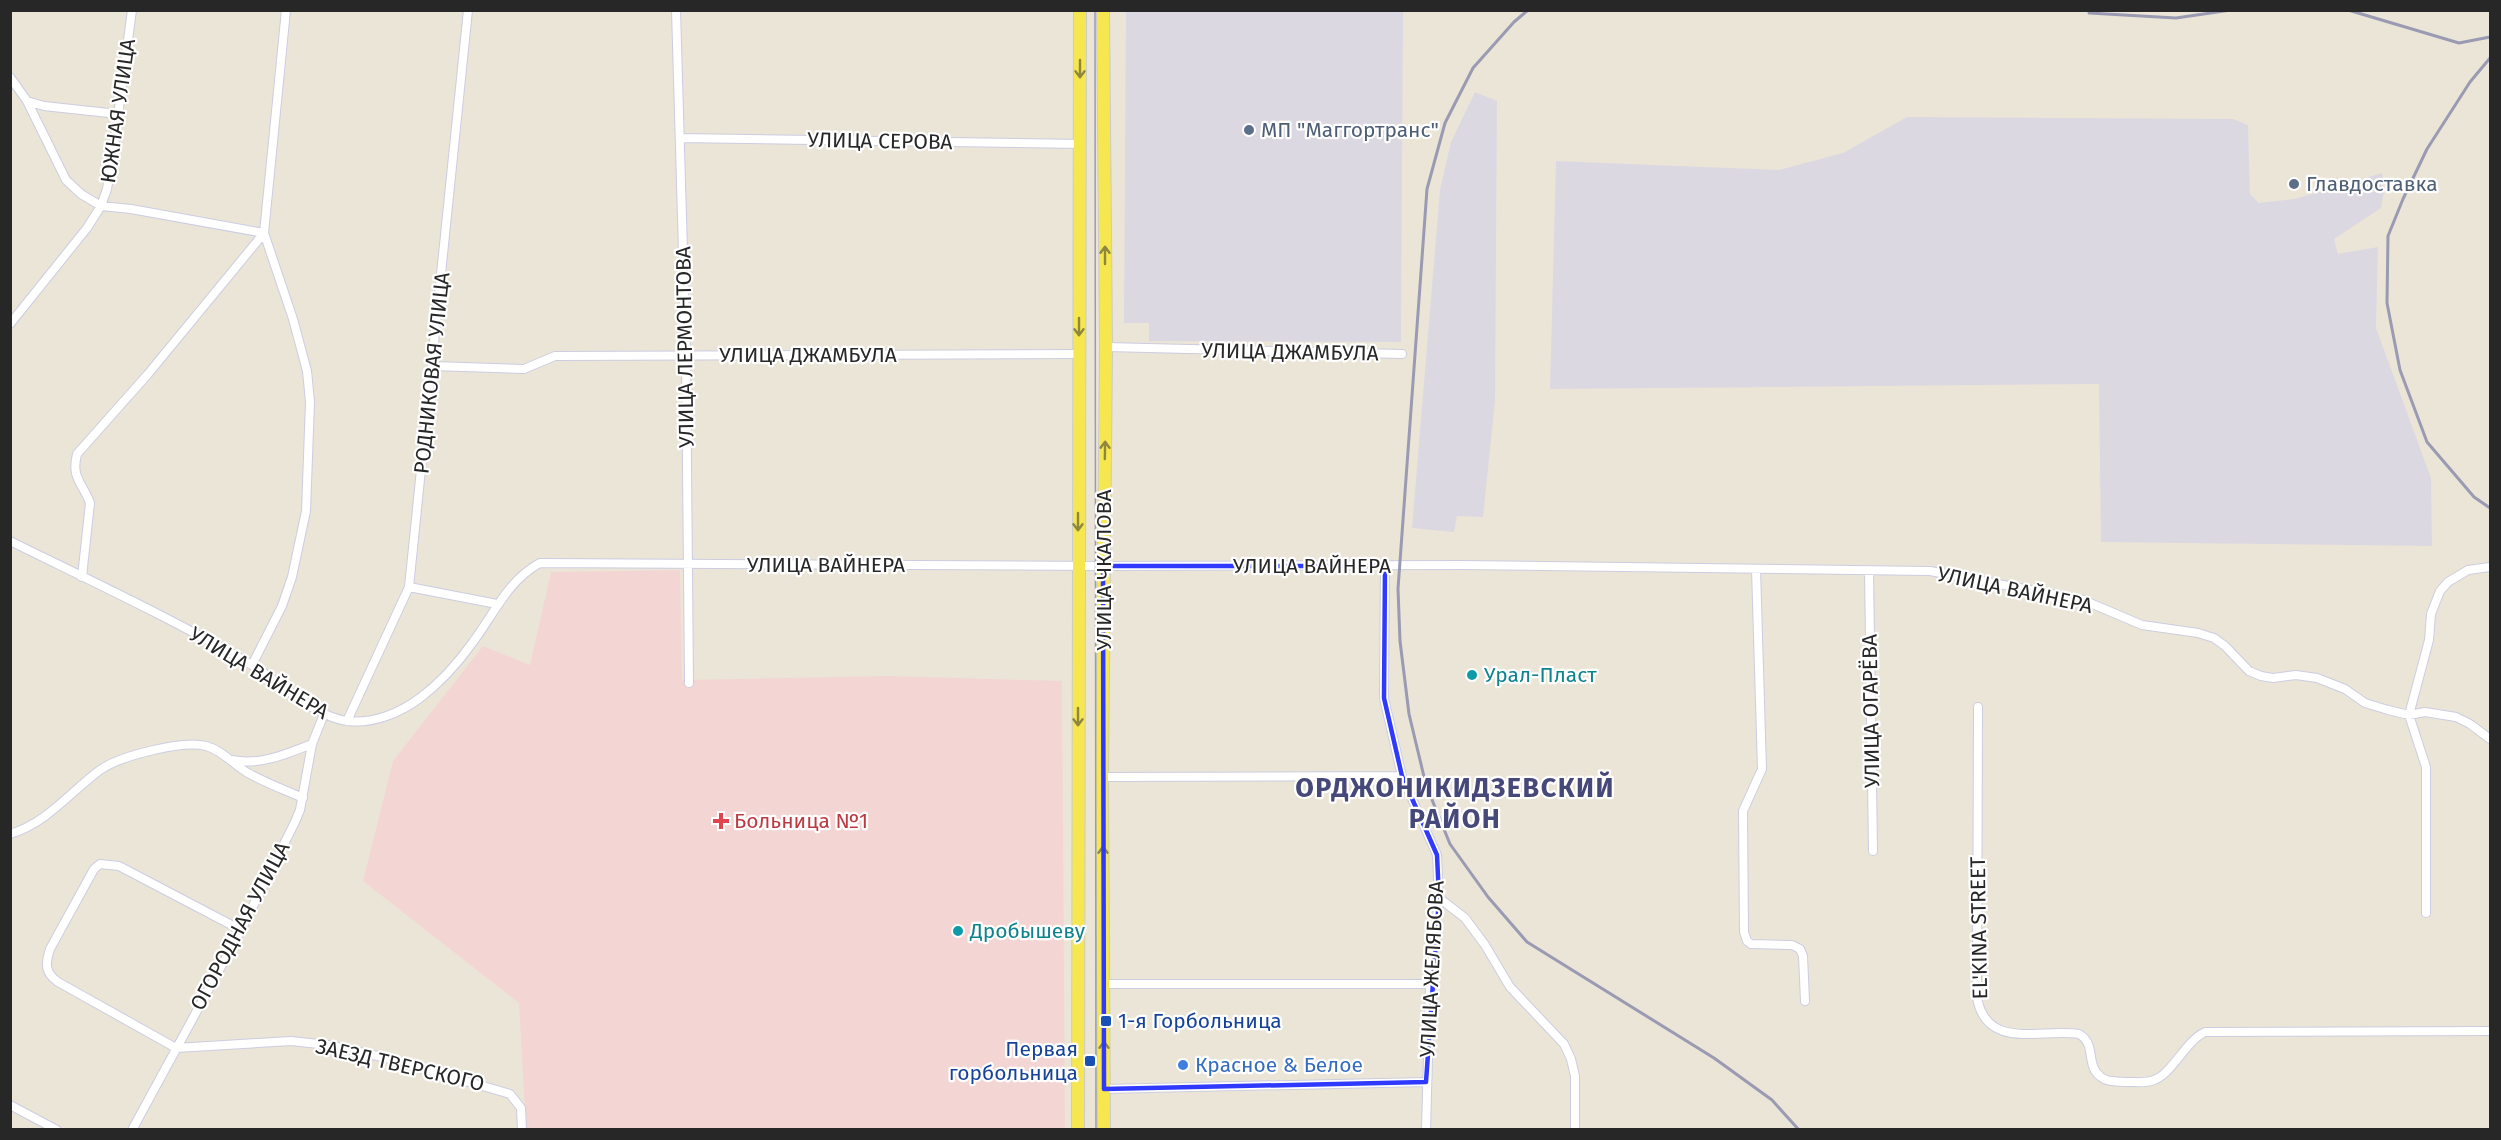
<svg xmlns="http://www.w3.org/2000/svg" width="2501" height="1140" viewBox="0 0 2501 1140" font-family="'Fira Sans',sans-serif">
	<rect width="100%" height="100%" fill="#ebe5d7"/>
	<path fill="#dcd8e2" d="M1126,11h277l-2,331 -252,-1v-18h-25z
		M1475,92l22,9 -2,300 -12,116 -26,-1 -3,16 -42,-4 28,-338 11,-48z
		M1907,117l326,2 15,6 2,69 9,9 36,-4 87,-26 2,17 -3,18 -47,31 4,15 40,-7 -2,81 55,150 1,68 -331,-4 -2,-158 -549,5 6,-228 223,9 64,-17z"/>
	<path fill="#f3d6d3" d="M680,570l2,110 205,-4 175,5 3,448h-539l-7,-126 -156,-122 30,-120 90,-115 47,19 21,-93z"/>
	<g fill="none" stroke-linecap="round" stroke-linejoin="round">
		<g stroke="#cccde1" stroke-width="10">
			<path id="street" d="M676,10l10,345 3,328
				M10,77l17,24 17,5 74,8
				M27,101l39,79 15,14 20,12 30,3 133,24
				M680,138l401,6
				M10,324l77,-96 14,-22 6,-17 6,-36 19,-143
				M1106,347l296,7
				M433,366l91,3 31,-13 524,-2
				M10,541c81,40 163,78 240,123 28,16 65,54 98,57 25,3 52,-8 72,-23 20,-15 38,-35 53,-56 21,-28 35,-62 67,-79l563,3 360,-1 467,6 153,29 59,25 56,8 16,5 11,8 24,25 12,5 12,2 23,-3 21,3 28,11 20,14 23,7 21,5 16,-3 31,5 14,7 20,15
				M1385,566l-1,132 18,78 35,79 2,43 -9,86 -4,146
				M1756,569l6,200 -19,42 1,121 3,9 4,3 41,1 8,4 3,7 2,45
				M1869,571l4,280
				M82,577l8,-74c-8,-21 -19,-25 -13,-49l71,-80 116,-141
				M409,587l88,17
				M252,665l30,-59 10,-29 14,-66 4,-109 -3,-31 -14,-52 -29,-86 22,-223
				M1978,707l-1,291c10,53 64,30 102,36 18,10 6,32 22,43 7,6 18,4 27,5 7,0 15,1 23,-1 21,-5 33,-39 54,-49l285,-1
				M347,721l62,-134 59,-577
				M232,760c28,6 54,-6 80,-16
				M1102,777l300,-1
				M10,834c37,-11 60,-42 90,-64 20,-14 82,-30 106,-24 16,4 28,19 42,27 18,10 37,17 55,25
				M1439,898l26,20 20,27 25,42 54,57 7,15 4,17v54
				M2426,913v-146l-17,-52 20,-75 2,-26 9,-23 8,-9 20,-12 22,-3
				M241,930l-122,-64 -19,-2 -6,5 -44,80c-5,15 -5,24 8,33l118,66 115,-7 37,4 54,12 128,37 11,14 1,22
				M1103,984h327
				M1104,1089l322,-7
				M10,1105l47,25
				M132,1130l109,-200 54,-108 5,-12 12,-66 12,-30"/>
		</g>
		<g stroke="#cbcbcb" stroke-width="14">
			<path id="primary" d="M1103,10l3,337 -4,430 2,353
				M1078,1130l2,-1120"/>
		</g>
		<use href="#street" stroke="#fff" stroke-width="8"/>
		<use href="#primary" stroke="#f6e750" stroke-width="12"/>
		<path stroke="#9a9ab2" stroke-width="1.5" d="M1095,10l1,1120"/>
		<path stroke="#9a9ab2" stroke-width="3" d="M1528,10l-14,12 -41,46 -28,55 -18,66 -29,400 2,52 9,73 17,71 24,59 38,53 39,45 187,116 58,42 27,30
			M2348,10l111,33 31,-6
			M2089,13l87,5 55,-8
			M2490,58l-20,24 -43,67 -24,50 -15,37 -1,67 13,67 27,72 47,55 16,11"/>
	</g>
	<defs><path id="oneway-shaft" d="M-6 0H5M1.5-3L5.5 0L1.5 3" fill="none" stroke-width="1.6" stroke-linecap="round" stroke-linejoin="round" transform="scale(1.5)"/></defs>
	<g stroke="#8e873c">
		<use href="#oneway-shaft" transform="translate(1080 69) rotate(90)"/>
		<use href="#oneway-shaft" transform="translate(1105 255) rotate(-90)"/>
		<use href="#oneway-shaft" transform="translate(1079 327) rotate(90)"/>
		<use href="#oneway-shaft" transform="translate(1105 450) rotate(-89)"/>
		<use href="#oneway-shaft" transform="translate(1078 522) rotate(90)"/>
		<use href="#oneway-shaft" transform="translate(1078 717) rotate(90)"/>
		<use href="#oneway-shaft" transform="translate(1103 855) rotate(-90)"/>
		<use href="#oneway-shaft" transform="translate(1104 1050) rotate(-90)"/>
	</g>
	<path fill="none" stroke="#2f39ff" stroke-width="4.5" stroke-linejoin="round" d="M1103,566h282l-1,132 18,78 35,79 2,43 -13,184 -322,7z"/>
	<g fill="#5c6f8a" stroke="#fff" stroke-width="2">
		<circle cx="1249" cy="130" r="6"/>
		<circle cx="2294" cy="184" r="6"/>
	</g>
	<g fill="#0f9aa8" stroke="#fff" stroke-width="2">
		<circle cx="1472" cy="675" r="6"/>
		<circle cx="958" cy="931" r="6"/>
	</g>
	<path fill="#e0444e" stroke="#fff" stroke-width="2" d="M718 812h6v6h6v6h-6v6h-6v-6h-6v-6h6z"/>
	<g fill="#1a4fb4" stroke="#fff" stroke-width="2">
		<rect x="1100" y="1015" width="12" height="12" rx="3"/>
		<rect x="1084" y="1055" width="12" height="12" rx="3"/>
	</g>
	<circle fill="#3f7fe0" stroke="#fff" stroke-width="2" cx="1183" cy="1065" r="6"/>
	<g text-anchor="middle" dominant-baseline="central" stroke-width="4.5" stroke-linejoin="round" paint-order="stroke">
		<g font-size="21" fill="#272727" stroke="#fff">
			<text transform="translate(118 111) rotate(-82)">ЮЖНАЯ УЛИЦА</text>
			<text transform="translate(880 141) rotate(1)">УЛИЦА СЕРОВА</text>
			<text transform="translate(685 347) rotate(-91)">УЛИЦА ЛЕРМОНТОВА</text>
			<text transform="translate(1290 352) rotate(1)">УЛИЦА ДЖАМБУЛА</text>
			<text x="808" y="355">УЛИЦА ДЖАМБУЛА</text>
			<text transform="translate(432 373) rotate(-84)">РОДНИКОВАЯ УЛИЦА</text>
			<text x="826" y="565">УЛИЦА ВАЙНЕРА</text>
			<text x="1312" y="566">УЛИЦА ВАЙНЕРА</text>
			<text transform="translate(1104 570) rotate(-90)">УЛИЦА ЧКАЛОВА</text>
			<text transform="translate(2015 590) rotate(12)">УЛИЦА ВАЙНЕРА</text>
			<text transform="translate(259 673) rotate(31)">УЛИЦА ВАЙНЕРА</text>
			<text transform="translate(1871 711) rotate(-91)">УЛИЦА ОГАРЁВА</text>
			<text transform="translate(240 926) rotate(-62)">ОГОРОДНАЯ УЛИЦА</text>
			<text transform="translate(1979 928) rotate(-91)">EL'KINA STREET</text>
			<text transform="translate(1432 969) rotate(-87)">УЛИЦА ЖЕЛЯБОВА</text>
			<text transform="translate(400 1065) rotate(13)">ЗАЕЗД ТВЕРСКОГО</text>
		</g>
		<g font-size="21" fill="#4e5e75" stroke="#fff" text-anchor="start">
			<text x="1261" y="130">МП "Маггортранс"</text>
			<text x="2306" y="184">Главдоставка</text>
		</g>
		<g font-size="21" fill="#0d838f" stroke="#fff" text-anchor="start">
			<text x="1484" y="675">Урал-Пласт</text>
			<text x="970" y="931">Дробышеву</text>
		</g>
		<g font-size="21" fill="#be3a42" stroke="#fff" text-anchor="start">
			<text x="734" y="821">Больница №1</text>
		</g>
		<g font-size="21" fill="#164399" stroke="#fff" text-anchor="start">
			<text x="1118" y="1021">1-я Горбольница</text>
			<text x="1078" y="1049" text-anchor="end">Первая<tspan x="1078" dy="24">горбольница</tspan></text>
		</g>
		<g font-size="21" fill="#366cbe" stroke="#fff" text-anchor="start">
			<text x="1195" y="1065">Красное &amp; Белое</text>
		</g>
		<g font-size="27" font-weight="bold" letter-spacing="1.5" fill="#464879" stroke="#fff">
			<text x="1455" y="788">ОРДЖОНИКИДЗЕВСКИЙ<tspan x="1455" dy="31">РАЙОН</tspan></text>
		</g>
	</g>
	<rect width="2501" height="1140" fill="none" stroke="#272727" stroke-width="24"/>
</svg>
